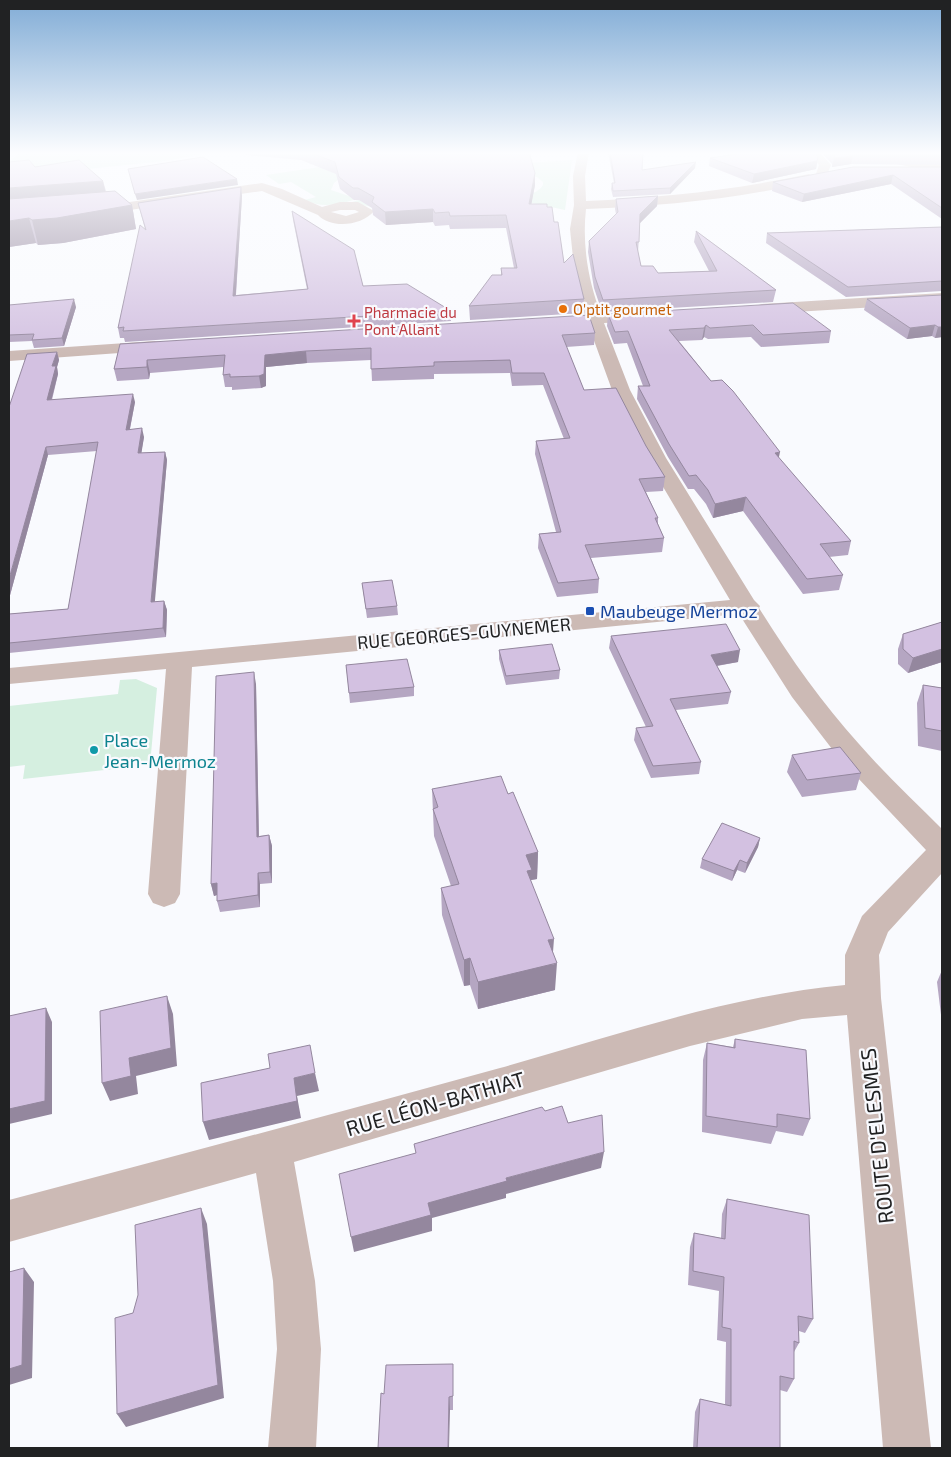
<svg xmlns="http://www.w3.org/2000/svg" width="951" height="1457" viewBox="0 0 951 1457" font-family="'Exo 2',sans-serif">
	<rect width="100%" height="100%" fill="#f9fafe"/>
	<path fill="#d5efe0" d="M20,152h194l-49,9 -156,16v-15z
		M572,160l-7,50 -56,-12c12,-2 27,-2 34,-13v-3l-6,-5 -14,-3 -150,33 -24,-4 23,-7 -33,-17 -5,4 -3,7 18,6 11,2c-19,6 -37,11 -55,2l11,-3 -25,-15 -12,2 -13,-9 54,-8 91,4z
		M136,679l21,9 -7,77 -127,14 2,-14 -16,2v-61l109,-12 2,-14z"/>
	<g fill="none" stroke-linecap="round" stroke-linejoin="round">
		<path fill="#ccbab5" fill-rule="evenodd" d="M578,152h11l-4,24 1,25c75,-3 149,-11 223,-27l6,4 -2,3c-74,18 -151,25 -227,28 -4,35 2,72 15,105l43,-3 6,2 2,3 -2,3 -6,2 -40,2 26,67 36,68 88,142 6,6 -1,2c30,48 62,94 100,136 26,30 55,57 83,85v44l-54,59 -9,23 2,43 50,450h-48l-36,-433 -45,4 -112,27 -396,116 21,119 6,68 -5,99h-48l9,-99 -4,-68 -17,-108 -247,69v-42c164,-43 327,-87 491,-132 113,-32 228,-72 345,-83v-30l17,-39 64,-66 -87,-92 -47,-61 -53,-83 -547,53 -12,227 -5,9 -11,4 -11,-4 -5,-9 18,-225 -157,15v-16l721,-68 -84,-142 -34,-68 -24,-66 -36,3 -6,-2 -2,-3 2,-3 39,-4 -10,-38 -5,-48 4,-24 -1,-29z
			M808,152h11l12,13 -5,12h-8l-2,-3 3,-9z
			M844,152h22l76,13v8l-92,-18z
			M262,183l20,6 40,18 18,-5h18l16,9c-12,15 -43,18 -56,4l-56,-24 -167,24 -7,-4 7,-4zM340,210h15l4,2 -13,4 -15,-4z
			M942,293v10l-180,11 -6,-2 -2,-3 2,-3 6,-2z
			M155,341l6,1 2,4 -2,4 -152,11v-10z"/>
	</g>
	<path fill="#b5a6c2" d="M245,152h292l-7,3 5,18v12l-4,19 16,3 7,15 10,41 20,36 -1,14 -113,7 -1,-14 32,-31v-7h13l-8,-40 -56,1 -1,-4 -14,1 -2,-4 -47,3 -13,-10 -1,-7 -13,-8h-5l-14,-11 -4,-15 -35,-14 -56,-5z
		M608,152h35l-1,18 53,-2 -25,26 -57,3 -2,-8 1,-6h2z
		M730,152h84l4,5 -2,12 -64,14 -43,-17 1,-8 24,-3z
		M821,152h121v13l-91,-1 -19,3v-3z
		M35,167l68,14 3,10 26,14 4,24 -73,14 -25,2 -2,-2 -27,4z
		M942,167v52l-51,-35 -89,18 -30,-11 1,-9z
		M241,187l1,9 -6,99 71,-6 -14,-69 -1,-9 71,75 88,25v10l-326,21 -1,-4h-4l-2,-10 27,-99 -7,-26z
		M658,196l-1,10 -17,17 -2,29 3,14 17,7 51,-2 -15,-29 2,-11 80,59 -3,12 -171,10 -8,-24 -6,-36 1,-11 27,-27 -1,-5 1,-10z
		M942,227v64l-96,6 -80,-54 1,-10z
		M942,295v42l-7,1 -3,-2 -25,3 -43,-29 3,-11z
		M9,305l67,2 -12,39 -30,2 -2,-7 -23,1z
		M608,314l223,17 -2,12 -68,4 -10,-10 -43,2 -4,-2 -2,3 -23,1 32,40 140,160 -3,14 -19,2 14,18 -4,15 -36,4 -60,-83 -30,7 -7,-14 -12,-15h-6l-20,-32 -31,-58 1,-13h5l-16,-43 -13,1 -7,-18z
		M595,333l-1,12 -28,2 18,43 62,56 19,31 -2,14 -17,1 12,26v6l6,14 -2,14 -71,6 8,21 -1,14 -41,4 -19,-49 1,-14 17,-2 -21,-78 1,-13 28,-2 -21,-54 -31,1 -2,-13 -76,1v5l-62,2 -1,-21 -64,3 -41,4v19l-5,2 -29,2v-3h-7l-2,-12v-8l-73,6 -1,6 -32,2 -3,-12 6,-25z
		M57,352l2,8 -2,7 1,7 -6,26 83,2 -5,27 14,8 -3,16 24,-1 2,8 -13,142 10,-1 3,9 -1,27 -157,16v-39l59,-5 29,-158 -49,4 -39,144z
		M362,583l35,23 1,9 -31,3z
		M942,622v40l-34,11 -10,-9v-15l5,-15z
		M611,636l127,26 -21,4 14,26 -3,12 -52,6 25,52 -2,12 -48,4 -17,-38 2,-12 10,-1 -37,-79z
		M499,650l61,20 -1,9 -53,6 -7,-26z
		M346,665l68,22v9l-64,7z
		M256,684l3,152 10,-1 3,11v37l-12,1v23l-40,5 -3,-11v-6l-3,1 -3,-12z
		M923,685l19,3v63l-24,-5 -1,-43z
		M792,755l69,18 -5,17 -54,7 -15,-25z
		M432,789l76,5 30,58 -1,27 -6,1v2l22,70 2,38 -77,19 -8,-24 -6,1 -22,-71 -1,-27 10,-2 -17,-50z
		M760,838l-2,9 -13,26 -8,-3 -5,11 -32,-13 2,-9z
		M942,970v53l-5,-41z
		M735,1039l75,80 -7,17 -27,-5 -5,13 -69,-12 1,-72 4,-17 26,4z
		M727,1199l86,120 -8,14 -6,-2v12l-5,9v27l-7,13 -7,-2v58h-87l2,-36 5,-13 25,6 1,-63 -9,-2 2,-49 -31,-6 2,-38 4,-14 27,5 1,-24z
		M453,1378v32h-3l-66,-16z"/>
	<path fill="#94879e" d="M527,152h10l-10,4z
		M853,156l-2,8 -19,3 2,-9z
		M818,157l-2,12 -64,14 2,-9z
		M696,162l-1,6 -25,26v-6z
		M535,173v12l-6,32v-13z
		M893,175l-2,9 -89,18 2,-8z
		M237,179l1,6 -101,15 -2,-6z
		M103,181l5,23 -99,8v-24z
		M241,187l1,9 -7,110 -2,-10z
		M658,196l-1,10 -18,18 1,-10z
		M132,205l4,24 -73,14 -25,2 -6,-25z
		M433,209v13l-47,3 -1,-13z
		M29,218l7,25 -27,4v-26z
		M74,299l2,8 -12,39 -2,-8z
		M706,325l-2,12 -2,3 2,-12z
		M935,325l-3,11 -25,3 3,-11z
		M938,327h4v10l-7,1z
		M306,351l1,12 -41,4v19l-5,2 -2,-12 6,-21z
		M57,352l2,8 -2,7 1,7 -9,35 -2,-9 5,-34z
		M147,360l3,13 -1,6 -2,-12z
		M133,394l2,8 -7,36 -2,-8z
		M142,428l2,9 -4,25 -2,-9z
		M46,447l2,8 -39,144v-20z
		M165,452l2,8 -13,152 -3,-10z
		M780,452l-3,14 -2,-13z
		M746,497l-3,14 -30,7 2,-14z
		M164,601l3,9 -1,27 -3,-9z
		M942,649v13l-34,11 5,-15z
		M740,650l-2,12 -29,5 2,-12z
		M254,672l2,12 3,164 -2,-11z
		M269,835l3,11v37l-2,-11z
		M760,838l-2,9 -13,26 2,-10z
		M538,852l-1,27 -6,1 -1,17 -5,1 1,-43z
		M740,860l-3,10 -5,11 2,-10z
		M258,873l2,11v23l-2,-12z
		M217,883l3,11 -6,2 -3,-12z
		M554,939l-2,26 5,-2 -2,27 -77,19v-27l70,-42z
		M470,958v27l-6,1v-26z
		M167,996l6,18 4,52 -41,10 2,18 -28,7 -8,-18 27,-25z
		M46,1008l6,14v92l-43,10v-15z
		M315,1073l4,18 -22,5 4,22 -92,22 -6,-18 91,-44z
		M604,1152l-3,16 -95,26v4l-74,20v13l-78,21 -3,-15 77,-34 78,-25z
		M201,1208l6,16 17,174 -98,29 -9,-13z
		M24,1268l10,14 -2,96 -23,7v-16z
		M449,1397l1,13 -1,38h-1z"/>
	<path fill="#d3c1e1" stroke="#94879e" d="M308,152h221l6,21 -6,31h18v3h5l2,15h4l6,41 9,-9 11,45 -115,7 23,-31h10l-1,-7h16l-11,-53 -56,1 -1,-4 -14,1 -2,-4 -48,3 -13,-10 2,-5 -16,-9h-5l-14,-11 -4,-15z
		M610,152h33l-1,18 54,-8 -26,26 -57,3 -1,-8h3z
		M741,152h73l4,5 -1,4 -63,13 -44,-16 33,-5z
		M830,152h112v4h-89l-19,2v-3z
		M203,157l34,22 -102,15 -7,-25z
		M29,160l6,7 44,-7 24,21 -94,7v-26z
		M853,167h89v41l-49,-33 -89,19 -31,-12z
		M241,187l-8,109 75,-7 -16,-78 62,39 9,36 44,-2 44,27 -328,20 1,-4 -6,1 22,-103 6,5 -8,-27z
		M115,191l17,14 -75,13 -25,2 -3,-2 -20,3v-22z
		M658,196l-18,18 -1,28h-3l5,24h12l5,7 59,-2 -21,-40 80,59 -173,10 -8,-23 -6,-36 29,-29 -2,-13z
		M942,227v54l-94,6 -81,-54z
		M942,295v32h-4l-3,-2 -25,3 -43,-29z
		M74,299l-12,39 -30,2 2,-6 -25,1v-30z
		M793,303l38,28 -68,4 -10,-10 -43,3 -4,-3 -2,3 -35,2 42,51 11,-1 11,11 47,61 -5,1 76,88 -31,3 23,31 -36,4 -61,-82 -31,7 -7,-14 -12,-15 -7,1 -20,-32 -31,-58h12l-22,-55 -13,1 -7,-18z
		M589,315l6,18 -33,2 22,55 32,-2 30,58 19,31 -26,2 19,39h-3l9,20 -79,7 14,34 -41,4 -19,-49 22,-2 -25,-91 34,-3 -26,-65h-32l-2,-13 -76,2v4l-63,3v-21l-65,3 -41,4 -1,19 -5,2 -29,1v-3l-7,1 2,-20 -78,5v7l-33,2 6,-25z
		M57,352l-5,14h4l-9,34 86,-6 -7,36 16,-2 -4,25 27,-1 -14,150 13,-1 -1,27 -154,15v-29l59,-5 30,-167 -52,5 -37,132v-172l18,-53z
		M392,580l5,26 -31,3 -4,-26z
		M942,622v27l-29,9 -10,-9v-15z
		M726,624l14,26 -29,5 20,37 -61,7 31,63 -48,4 -17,-38 17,-2 -42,-90z
		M552,644l8,26 -54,6 -7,-26z
		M407,659l7,28 -65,6 -3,-28z
		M254,672l3,165 12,-2 1,37 -12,1v22l-41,6v-18l-6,1 5,-208z
		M923,685l19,3v43l-17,-3z
		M840,747l21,26 -54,7 -15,-25z
		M501,776l7,18 5,-2 25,60 -12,3 6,15 -5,1 27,68 -6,1 9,23 -79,19 -8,-24 -6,2 -23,-72 18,-4 -26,-75 5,-2 -6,-18z
		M722,823l38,15 -13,25 -7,-3 -6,11 -32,-12z
		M167,996l4,52 -42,10 2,18 -29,7 -2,-72z
		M46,1008l-1,93 -36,8v-93z
		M735,1039l71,11 4,69 -33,-5v13l-71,-11 1,-73 28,5z
		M310,1045l5,28 -21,5 3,23 -94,21 -2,-39 69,-15 -2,-14z
		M562,1106l6,17 34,-8 2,37 -98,26 1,3 -79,22 3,12 -80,22 -12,-63 77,-21 -2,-9 128,-37 3,4z
		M727,1199l82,16 4,104 -15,-3 1,27 -5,-2v38l-14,-3v72h-83l3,-49 31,7v-77l-9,-2 2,-50 -31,-6 1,-38 31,6z
		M201,1208l17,177 -101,29 -2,-96 18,-5 5,-18 -3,-70z
		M24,1268l-2,97 -13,4v-97z
		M453,1364v32l-4,1 -1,51h-70l3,-55 3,1 2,-29z"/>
	<linearGradient id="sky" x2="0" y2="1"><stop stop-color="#81acd6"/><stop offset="0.43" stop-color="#fcfdff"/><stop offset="1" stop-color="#fcfdff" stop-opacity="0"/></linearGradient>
	<rect width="951" height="356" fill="url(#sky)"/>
	<circle fill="#e8710a" stroke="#f9fafe" stroke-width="2" cx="563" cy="309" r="5"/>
	<path fill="#e0444e" stroke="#f9fafe" stroke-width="2" d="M351.5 313.5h5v5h5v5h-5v5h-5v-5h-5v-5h5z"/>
	<rect fill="#1a4fb4" stroke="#f9fafe" stroke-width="2" x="585" y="606" width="10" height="10" rx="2.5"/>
	<circle fill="#0f9aa8" stroke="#f9fafe" stroke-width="2" cx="94" cy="750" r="5"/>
	<g text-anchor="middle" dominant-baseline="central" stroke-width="4.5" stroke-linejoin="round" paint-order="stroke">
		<g font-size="15" fill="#c56008" stroke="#f9fafe" text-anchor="start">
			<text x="573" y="309">O'ptit gourmet</text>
		</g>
		<g font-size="15" fill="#be3a42" stroke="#f9fafe" text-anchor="start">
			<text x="364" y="312">Pharmacie du<tspan x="364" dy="17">Pont Allant</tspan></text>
		</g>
		<g font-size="18" fill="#164399" stroke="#f9fafe" text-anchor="start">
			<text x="600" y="611">Maubeuge Mermoz</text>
		</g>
		<g font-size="18" fill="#212223" stroke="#f9fafe">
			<text transform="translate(464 633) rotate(-5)">RUE GEORGES-GUYNEMER</text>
		</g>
		<g font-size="18" fill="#0d838f" stroke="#f9fafe" text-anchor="start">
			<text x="104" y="740">Place<tspan x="104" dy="21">Jean-Mermoz</tspan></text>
		</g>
		<g font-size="21" fill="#212223" stroke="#f9fafe">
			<text transform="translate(435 1103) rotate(-16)">RUE LÉON-BATHIAT</text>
			<text transform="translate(876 1136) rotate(-96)">ROUTE D'ELESMES</text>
		</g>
	</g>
	<rect width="951" height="1457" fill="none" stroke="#212223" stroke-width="20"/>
</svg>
